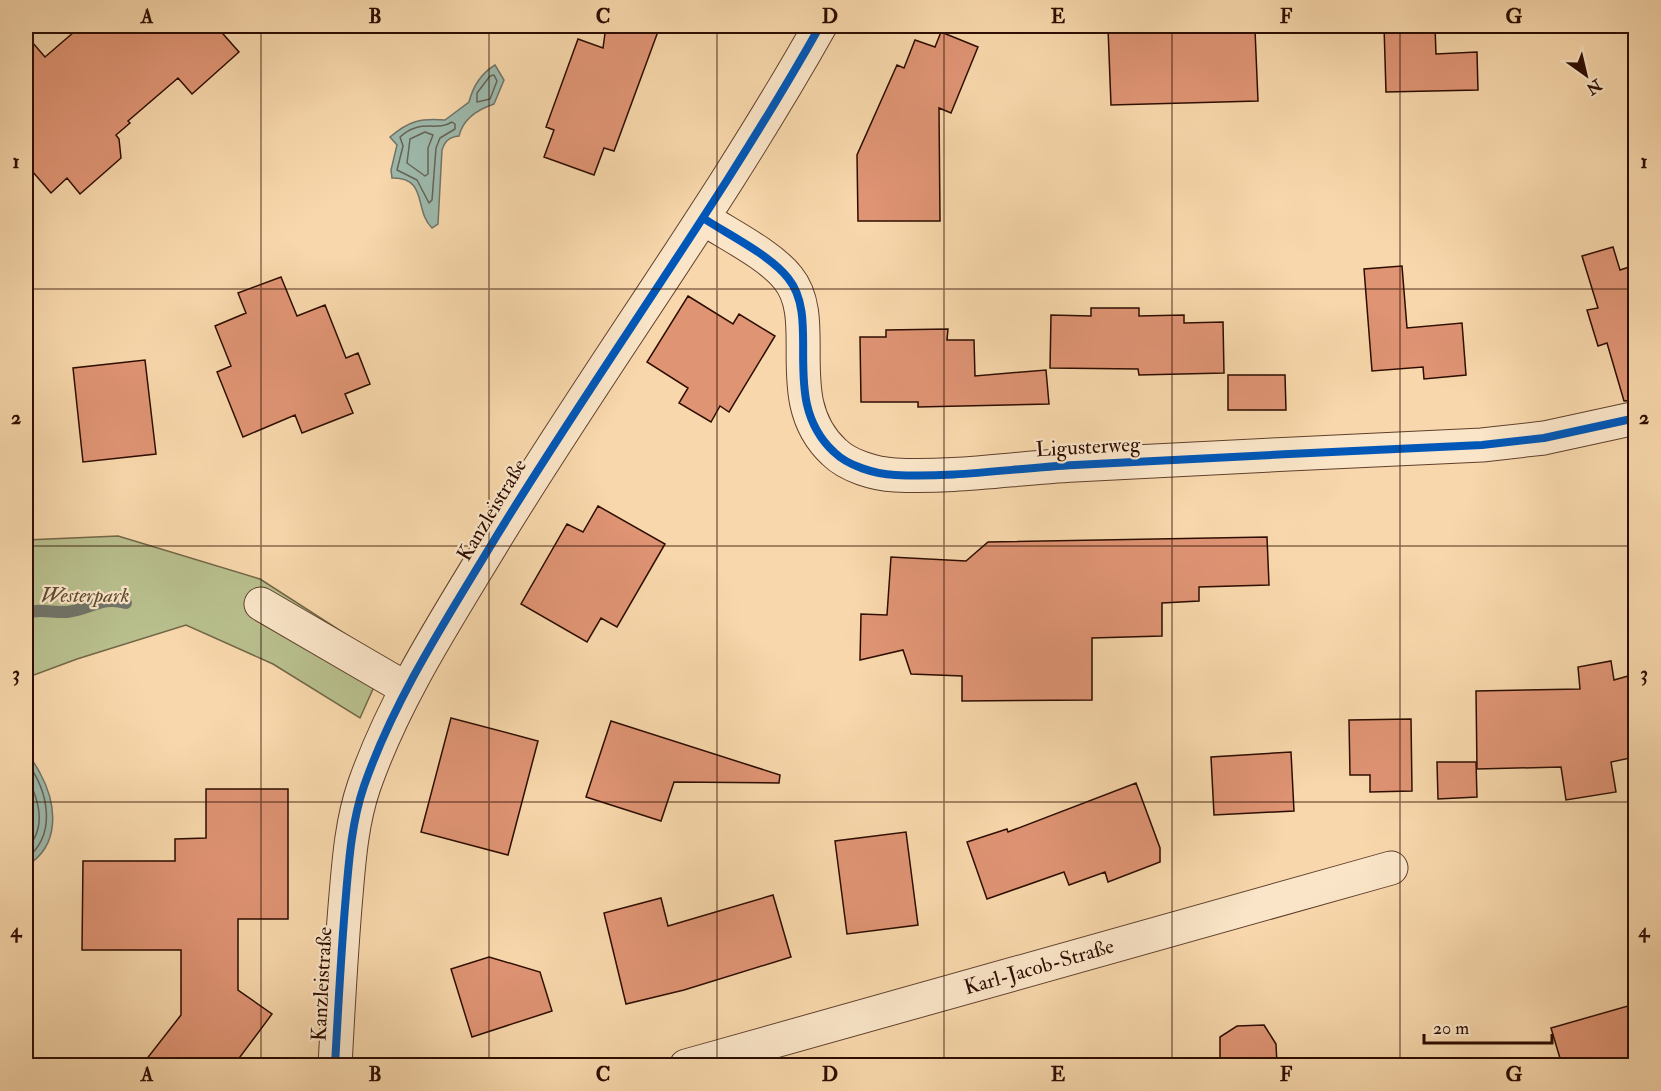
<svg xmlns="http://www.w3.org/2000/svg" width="1661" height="1091" viewBox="0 0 1661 1091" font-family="'IM FELL Double Pica',serif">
	<rect width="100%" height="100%" fill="#f7d7ab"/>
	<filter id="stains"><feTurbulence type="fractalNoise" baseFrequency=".00333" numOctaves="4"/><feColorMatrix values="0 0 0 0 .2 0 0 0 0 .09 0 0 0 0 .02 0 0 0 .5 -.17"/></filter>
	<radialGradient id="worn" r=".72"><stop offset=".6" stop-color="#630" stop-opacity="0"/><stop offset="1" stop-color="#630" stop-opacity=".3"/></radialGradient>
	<path fill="#b8bf8d" stroke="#726647" stroke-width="1.5" d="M118,536l142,43 126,81 -26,58 -87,-54 -87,-39 -109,34 -51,19v-138z"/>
	<path fill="#9db9ac" stroke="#707468" stroke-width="1.5" d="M495,65l9,15 -10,24c-15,5 -31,15 -35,32 -10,1 -14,5 -17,14l-4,74 -6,4c-18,-17 -4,-51 -40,-50l-1,-8 6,-25 -7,-8c19,-16 30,-19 55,-17l24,-18c4,-16 13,-29 26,-37z
		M26,755c7,4 10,11 14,18 17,31 21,73 -14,93z"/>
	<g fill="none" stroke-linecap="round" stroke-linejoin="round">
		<path stroke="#656356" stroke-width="1.5" d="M494,75l3,6 -7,18 -13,3v-9l13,-17z
			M452,122l3,2v5l-15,9 -4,10 -4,52 -3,3 -12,-23 -20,-10 6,-24 -3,-9c20,-19 36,-5 52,-15z
			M425,132l8,3 -5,13v26l-3,2 -18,-13 3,-24z
			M26,761c22,29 32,73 0,98
			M26,775c13,24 22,53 0,74"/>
		<path stroke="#707468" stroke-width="12" d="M26,613c14,-5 27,0 41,-1 25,-3 34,-16 59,-9"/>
	</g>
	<path fill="#df9474" stroke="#2d0d01" stroke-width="1.5" d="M81,26h135l23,26 -47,42 -14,-16 -50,43 2,2 -14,12 3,4 2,19 -41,36 -13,-16 -16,15 -25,-29v-129l19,22z
		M606,26h54l-46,125 -10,-3 -10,27 -50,-18 10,-27 -8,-3 32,-88 25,9z
		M1165,26l1,7 89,-3 3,71 -147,4 -3,-77z
		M1384,26h51l1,28 41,-2 1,38 -92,2z
		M941,32l37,15 -27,66 -12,-5 1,113h-82l-1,-66 40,-90 7,3 11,-28 20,7z
		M1613,247l7,23 15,-5v135l-11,1 -17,-58 -9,3 -11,-36 11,-2 -16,-52z
		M1402,266l5,62 55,-5 4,52 -42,4 -1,-12 -51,4 -8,-102z
		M281,277l16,39 28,-11 21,53 12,-5 12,31 -25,10 8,19 -51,20 -7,-18 -52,22 -26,-65 14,-6 -16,-40 31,-13 -8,-20z
		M688,296l45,28 6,-10 36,22 -46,76 -9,-6 -9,16 -32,-19 9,-15 -41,-26z
		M1091,308h48v8l45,-1v8l39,-1 1,51 -85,2 -1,-6 -88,-1 1,-53 40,1z
		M948,329l-1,11h27l1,36 71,-6 3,34 -131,3v-5h-57l-1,-65h26v-7z
		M145,360l11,94 -73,8 -10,-94z
		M1228,375h57l1,35h-58z
		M598,506l67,38 -48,83 -16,-9 -14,24 -66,-38 46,-80 16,8z
		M1267,537l2,48 -70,2v14l-37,2v33l-70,2v62l-130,1v-25l-51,-2 -8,-24 -43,10 1,-46 26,1 4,-58 75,4 22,-19z
		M1611,661l3,19 21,-6v83l-24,5 5,30 -50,8 -5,-33 -84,2 -1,-78 104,-2 -2,-22z
		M451,718l87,23 -30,114 -87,-23z
		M1411,719l1,72 -42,1v-17h-20l-1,-55z
		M611,721l169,54 -1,8 -105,-1 -13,39 -75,-24z
		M1291,752l3,59 -80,4 -3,-58z
		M1437,762h39l1,35 -39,2z
		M1136,783l24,65v14l-52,20 -3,-10 -36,13 -5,-13 -77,27 -20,-57 40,-13 1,3z
		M206,789h82v130h-50v71l34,24 -38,51h-92l39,-50v-65h-99l1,-89h92v-22l31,-1z
		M906,832l12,93 -71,9 -12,-93z
		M773,895l18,62 -107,33 -58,14 -22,-91 57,-15 7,28z
		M489,957l51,15 12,39 -80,26 -21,-68z
		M1635,1004v61h-73l-11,-37z
		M1264,1025l12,19 1,21h-57v-28l17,-11z"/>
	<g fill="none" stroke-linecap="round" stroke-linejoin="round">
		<g stroke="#60402c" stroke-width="35">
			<path id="minor" d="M703,218c26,17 67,37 85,60 35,43 -10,122 46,174 14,14 41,22 61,23 60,3 120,-7 180,-10 136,-7 271,-14 407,-20l62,-7 92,-20
				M261,604l146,85
				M335,1066c3,-57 6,-114 11,-171 3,-36 6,-74 18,-109 31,-89 84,-169 132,-249 105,-172 225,-335 324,-511
				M686,1066l705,-198"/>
		</g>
		<use href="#minor" stroke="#fae5c8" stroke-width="33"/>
		<g stroke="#fae5c8" stroke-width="11">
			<path id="cycleway" d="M703,218c26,17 67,37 85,60 35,43 -10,122 46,174 14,14 41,22 61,23 60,3 120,-7 180,-10 136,-7 271,-14 407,-20l62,-7 92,-20
				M335,1066c3,-57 6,-114 11,-171 3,-36 6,-74 18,-109 31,-89 84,-169 132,-249 105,-172 225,-335 324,-511"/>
		</g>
		<use href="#cycleway" stroke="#0057b8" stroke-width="8"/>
	</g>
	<path fill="none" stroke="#2d0d01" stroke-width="1.5" stroke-opacity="0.55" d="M261,26v1040M489,26v1040M717,26v1040M944,26v1040M1172,26v1040M1400,26v1040M26,289h1610M26,546h1610M26,802h1610"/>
	<g text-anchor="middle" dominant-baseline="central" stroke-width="4.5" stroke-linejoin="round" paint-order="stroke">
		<g font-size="21" fill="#2d0d01" stroke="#fae5c8">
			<text transform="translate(1088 447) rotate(-3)">Ligusterweg</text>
			<text transform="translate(492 510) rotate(-59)">Kanzleistraße</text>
			<text transform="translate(1039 967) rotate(-16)">Karl-Jacob-Straße</text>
			<text transform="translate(322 984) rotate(-87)">Kanzleistraße</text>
		</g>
		<g font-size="21" font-style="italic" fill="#5e4b32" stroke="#fae5c8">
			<text x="85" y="595">Westerpark</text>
		</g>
	</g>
	<rect width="1661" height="1091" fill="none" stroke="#f7d7ab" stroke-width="66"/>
	<g transform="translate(1586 75) rotate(146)" stroke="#fae5c8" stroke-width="4.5" paint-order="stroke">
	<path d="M0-4.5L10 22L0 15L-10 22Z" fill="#2d0d01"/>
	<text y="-9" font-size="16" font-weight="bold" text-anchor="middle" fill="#2d0d01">N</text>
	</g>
	<path d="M1424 1034v9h128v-9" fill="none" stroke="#2d0d01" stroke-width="3"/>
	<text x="1433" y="1034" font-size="18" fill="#2d0d01" stroke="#fae5c8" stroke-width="4.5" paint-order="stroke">20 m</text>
	<rect x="33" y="33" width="1595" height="1025" fill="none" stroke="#2d0d01" stroke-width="2"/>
	<g font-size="20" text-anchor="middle" font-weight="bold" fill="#2d0d01">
		<text x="147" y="23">A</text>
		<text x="375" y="23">B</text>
		<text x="603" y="23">C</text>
		<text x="830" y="23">D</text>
		<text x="1058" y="23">E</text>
		<text x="1286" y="23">F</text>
		<text x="1514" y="23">G</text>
		<text x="16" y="168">1</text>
		<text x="1644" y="168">1</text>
		<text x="16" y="424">2</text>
		<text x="1644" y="424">2</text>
		<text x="16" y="680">3</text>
		<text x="1644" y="680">3</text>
		<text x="16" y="937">4</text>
		<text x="1644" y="937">4</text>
		<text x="147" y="1081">A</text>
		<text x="375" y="1081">B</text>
		<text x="603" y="1081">C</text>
		<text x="830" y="1081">D</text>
		<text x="1058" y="1081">E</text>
		<text x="1286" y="1081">F</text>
		<text x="1514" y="1081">G</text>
	</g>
	<rect width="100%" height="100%" filter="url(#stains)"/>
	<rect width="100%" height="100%" fill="url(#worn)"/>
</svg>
